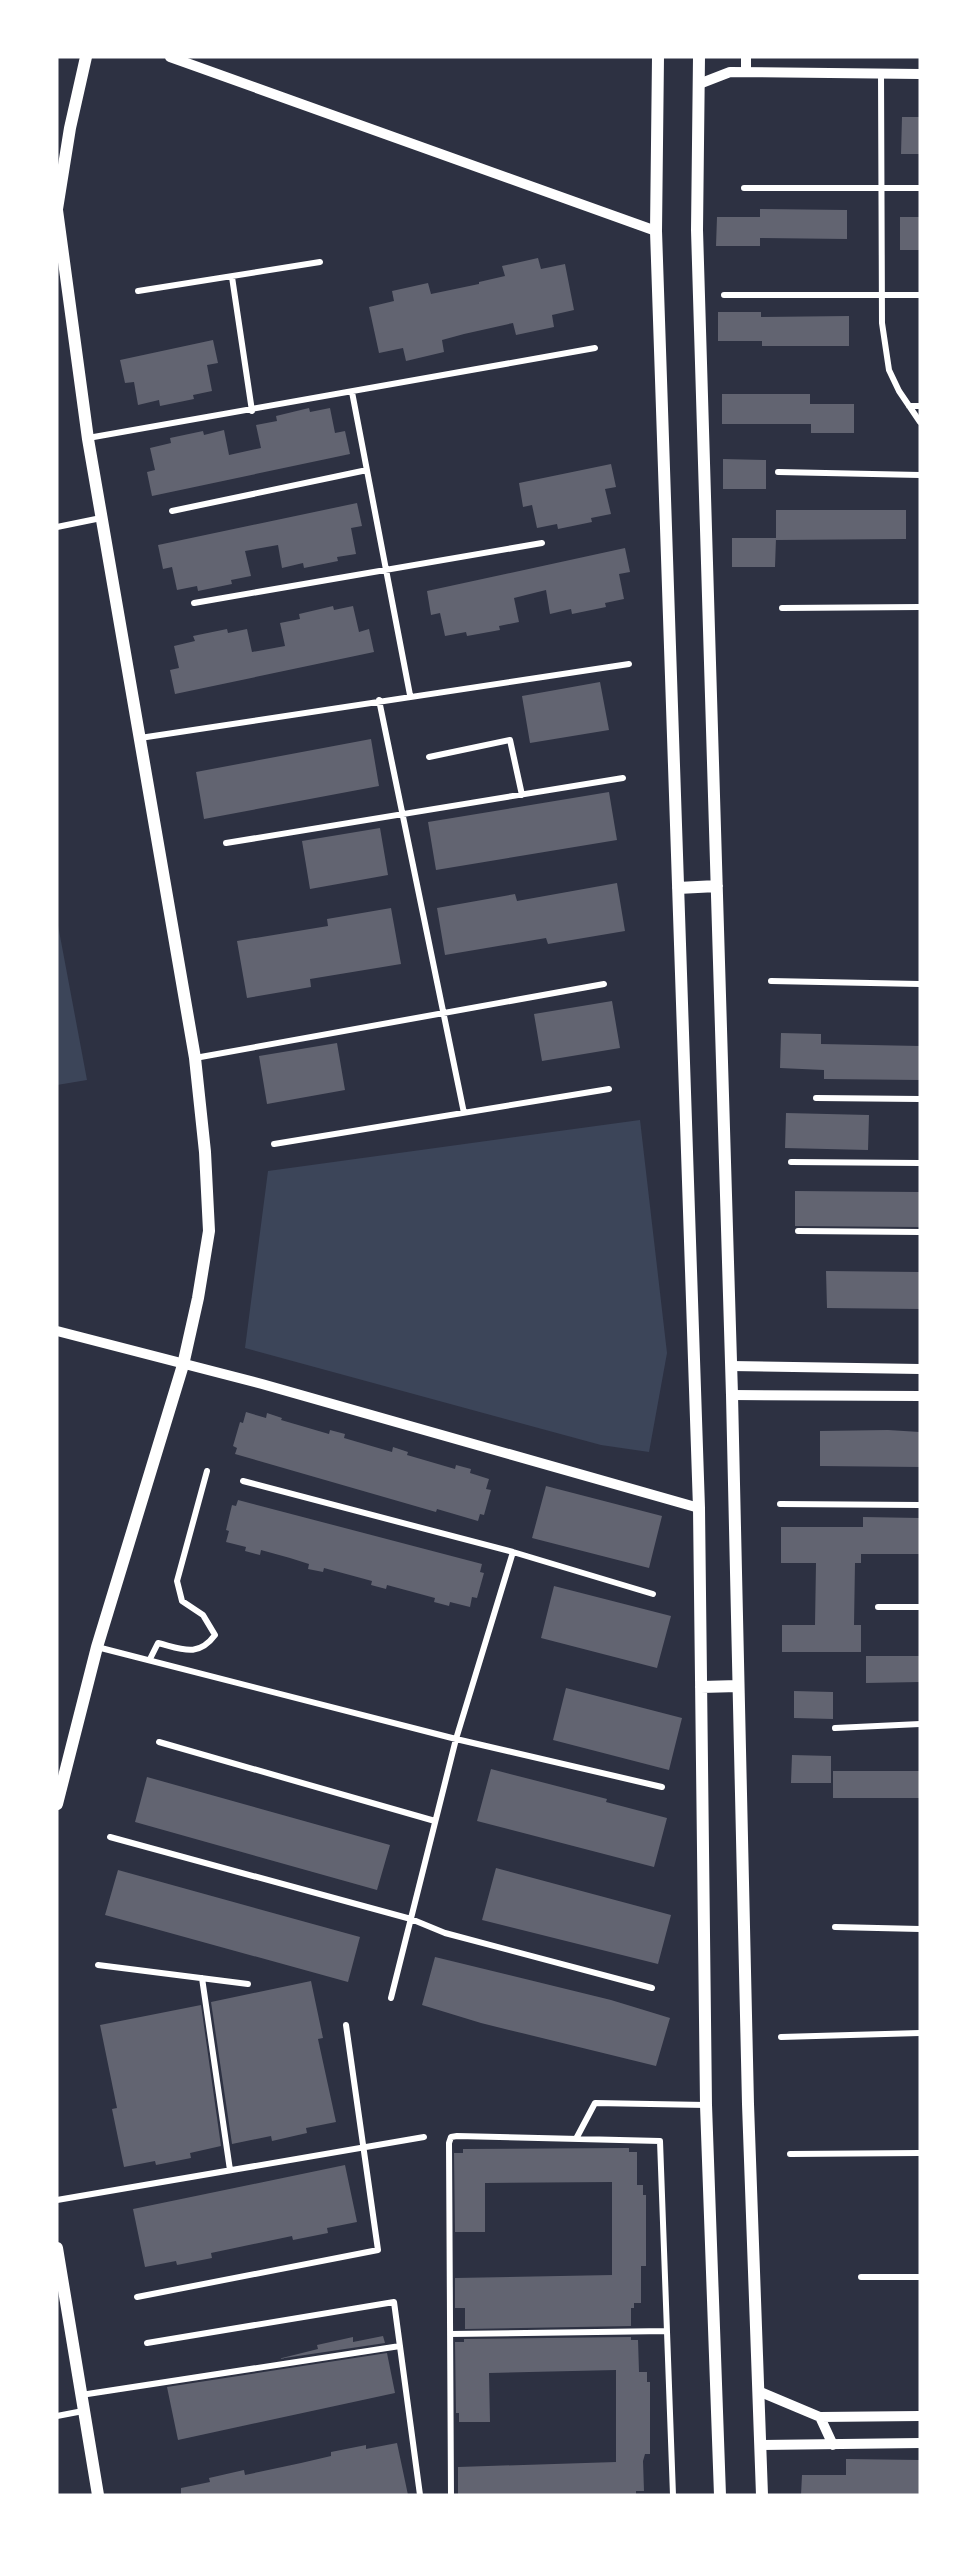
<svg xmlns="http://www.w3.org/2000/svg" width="977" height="2552" viewBox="0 0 977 2552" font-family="Inter,sans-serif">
	<rect width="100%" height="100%" fill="#2d3142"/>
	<path fill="#3c4559" d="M57,920l30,160 -30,5z
		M640,1120l27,233 -18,99 -48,-7 -356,-97 23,-177z"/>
	<path fill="#626471" d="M902,117h18v37h-19z
		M760,209l87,1v29l-87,-1v8h-44l1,-29h43z
		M900,217h20v33h-20z
		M538,258l3,11 24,-5 9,46 -22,5 2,12 -38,8 -3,-12 -49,11 -22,6 2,12 -38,9 -3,-13 -24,5 -10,-46 25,-6 -2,-10 36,-8 3,11 48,-10v-2l26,-6 -3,-10z
		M718,312h43v5l88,-1v30h-87v-5h-44z
		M213,340l5,23 -11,2 5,26 -19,4 1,4 -34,7 -1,-6 -21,5 -4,-23 -9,1 -5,-23z
		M722,394h88v10h44v29h-43v-9h-89z
		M309,408l1,4 20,-4 5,25 10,-2 5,23 -198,42 -5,-24 8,-2 -5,-22 21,-5 -1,-5 33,-7 1,4 20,-5 5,25 32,-7 -5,-23 21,-4 -1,-5z
		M723,459l43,1v29h-43z
		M611,464l5,23 -11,2 6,25 -20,4 1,4 -34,7 -1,-5 -20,4 -5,-23 -9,2 -4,-24z
		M357,503l5,23 -11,2 5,26 -19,3 1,4 -34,7 -1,-5 -21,5 -4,-23 -33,6 6,25 -20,4 1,4 -34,7 -1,-5 -20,4 -5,-23 -9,2 -5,-24z
		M776,510h130v29l-130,1z
		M732,538h44l-1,29h-43z
		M625,548l5,24 -11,2 5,25 -19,4 1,4 -34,7 -1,-5 -21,5 -4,-24 -32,8 5,24 -20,4 1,4 -33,6 -1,-4 -21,4 -5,-23 -9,2 -4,-24z
		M333,606l1,4 19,-4 6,26 10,-3 5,23 -199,42 -5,-24 9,-2 -5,-22 21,-5 -2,-5 34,-7 1,4 19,-4 5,23 33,-6 -5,-23 20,-4 -1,-5z
		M600,682l9,48 -79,13 -8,-47z
		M371,739l8,47 -175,33 -8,-47z
		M609,792l8,48 -181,30 -8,-48z
		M380,828l8,47 -78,14 -8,-48z
		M617,883l8,48 -77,13 -2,-6 -101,17 -8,-47 78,-14 2,7z
		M391,908l10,56 -91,15 1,8 -64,11 -10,-57 91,-15 -1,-7z
		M612,1001l8,47 -78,13 -8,-47z
		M781,1033l40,1v10l99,2v34l-96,-1v-9l-44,-2z
		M337,1043l8,47 -78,14 -8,-48z
		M786,1113l83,2 -1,35 -83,-2z
		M795,1191l125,1v35l-125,-1z
		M826,1271l94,1v37l-93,-1z
		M246,1412l20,6 1,-5 15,5 -1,2 48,14 1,-4 15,4 -1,4 48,14 1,-5 15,5 -1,3 48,14 1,-4 15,4 -1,4 19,6 -3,10 5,1 -7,25 -4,-1 -2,7 -41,-12 -1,3 -201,-58 2,-6 -4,-2 7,-24 3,1z
		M888,1430l32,2v35l-100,-1v-35z
		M546,1486l116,30 -13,52 -117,-30z
		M238,1500l244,64 -2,8 4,1 -7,25 -5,-1 -2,10 -20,-5 -1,4 -15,-4 1,-4 -48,-13 -1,4 -15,-4 1,-4 -48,-13 -1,4 -15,-3 1,-5 -19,-6 -29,-8 -1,5 -15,-4 1,-4 -20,-5 3,-11 -3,-1 6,-25 4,1z
		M863,1517l57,1v36h-59v9h-6l-1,62h7v27h-79v-27h33l1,-62h-35v-36h82z
		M554,1586l117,30 -14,52 -116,-30z
		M866,1656h54v26l-54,1z
		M566,1688l116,30 -13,52 -116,-30z
		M794,1691l39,1v27l-39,-1z
		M792,1755l39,1v27h-40z
		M491,1769l116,30 -1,3 61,16 -13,49 -177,-46z
		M833,1771h87v27h-87z
		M147,1777l243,68 -13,45 -242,-68z
		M496,1868l175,47 -13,49 -176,-44z
		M118,1870l242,67 -12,45 -243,-67z
		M435,1957l176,43 59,18 -14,48 -175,-43 -59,-18z
		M311,1981l12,57 -5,1 18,83 -30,6 1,5 -35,8 -1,-5 -39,8 -21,-142z
		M201,2005l20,141 -31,7 1,5 -35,7 -1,-4 -31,6 -12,-58 5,-1 -17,-83z
		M629,2148v4h8v33h6v10h3v71h-5v37h-7v5h-3v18l-166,3v-21h-10v-30l157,-3v-93l-127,1v49h-30l-1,-79h9v-4z
		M345,2165l12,57 -30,6 1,5 -35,7 -1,-4 -81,17 1,5 -35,7 -1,-4 -31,6 -12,-58z
		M383,2336l2,7 -107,16 40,-10 -1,-4 36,-8v5z
		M631,2337v3h7l1,32h8v10h3v72h-5l-2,7 1,30h-8v4h-178v-28l158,-5v-92l-127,3 1,49h-31v-9h-3l-1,-71h9v-3z
		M387,2353l8,40 -217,47 -11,-53z
		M397,2443l11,52h-227v-7l29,-6 -1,-4 35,-8 1,5 56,-12 30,-7v-4l35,-7v4z
		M846,2459l74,1v35h-119l1,-20h44z"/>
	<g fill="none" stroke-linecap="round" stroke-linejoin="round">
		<path stroke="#fff" stroke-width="6" d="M881,73l1,250 7,47 10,21 21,31
			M744,188h176
			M232,277l20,134
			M138,291l182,-29
			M724,295h196
			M352,392l58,303
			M909,406h11
			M88,438l507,-90
			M778,472l142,3
			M172,511l195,-41
			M57,527l44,-9
			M194,603l348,-60
			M782,608l138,-1
			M379,700l85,413
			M140,738l489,-74
			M429,757l81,-17 12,55
			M226,843l397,-65
			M771,981l149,3
			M195,1058l409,-74
			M816,1098l104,1
			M274,1144l335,-55
			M791,1162l129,1
			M798,1231l122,1
			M243,1481l270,71 140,42
			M780,1504l140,1
			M878,1607h42
			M97,1647l359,92 206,48
			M150,1659l8,-16c24,6 40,15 57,-8l-12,-20 -21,-14 -5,-20 30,-110
			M835,1728l85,-4
			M159,1742l276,79
			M110,1837l301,82 34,14 207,55
			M835,1927l85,2
			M98,1965l150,19
			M202,1978l28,192
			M391,1998l65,-259 57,-187
			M781,2037l139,-4
			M577,2137l18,-34 111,2
			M790,2154l130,-1
			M57,2200l367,-63
			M861,2277h59
			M137,2297l241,-47 -32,-225
			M450,2334l217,-3
			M147,2343l247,-41 26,193
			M81,2395l319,-49
			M57,2416l26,-5
			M451,2495l-2,-352 2,-6 6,-1 203,5 13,354"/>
		<path stroke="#fff" stroke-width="10" d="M170,57l486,174
			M746,57v15
			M699,84l31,-12 190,2
			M57,1331l205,53 437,124
			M731,1366l189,3
			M732,1395l188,1
			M758,2391l62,26 100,-1
			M820,2417l13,28
			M760,2445l160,-2"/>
		<path stroke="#fff" stroke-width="12" d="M658,57l-2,174 43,1277 7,597 14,390
			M699,57l-2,173 35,1165 16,709 14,391
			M57,209l13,-81 16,-71
			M57,210l31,229 107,619 10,94 4,79 -11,67 -15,67 -86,282 -40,157
			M678,888l39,-2
			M701,1687l37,-1
			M57,2248l41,247"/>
	</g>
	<rect width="977" height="2552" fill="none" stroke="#ffffff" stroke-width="117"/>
</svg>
